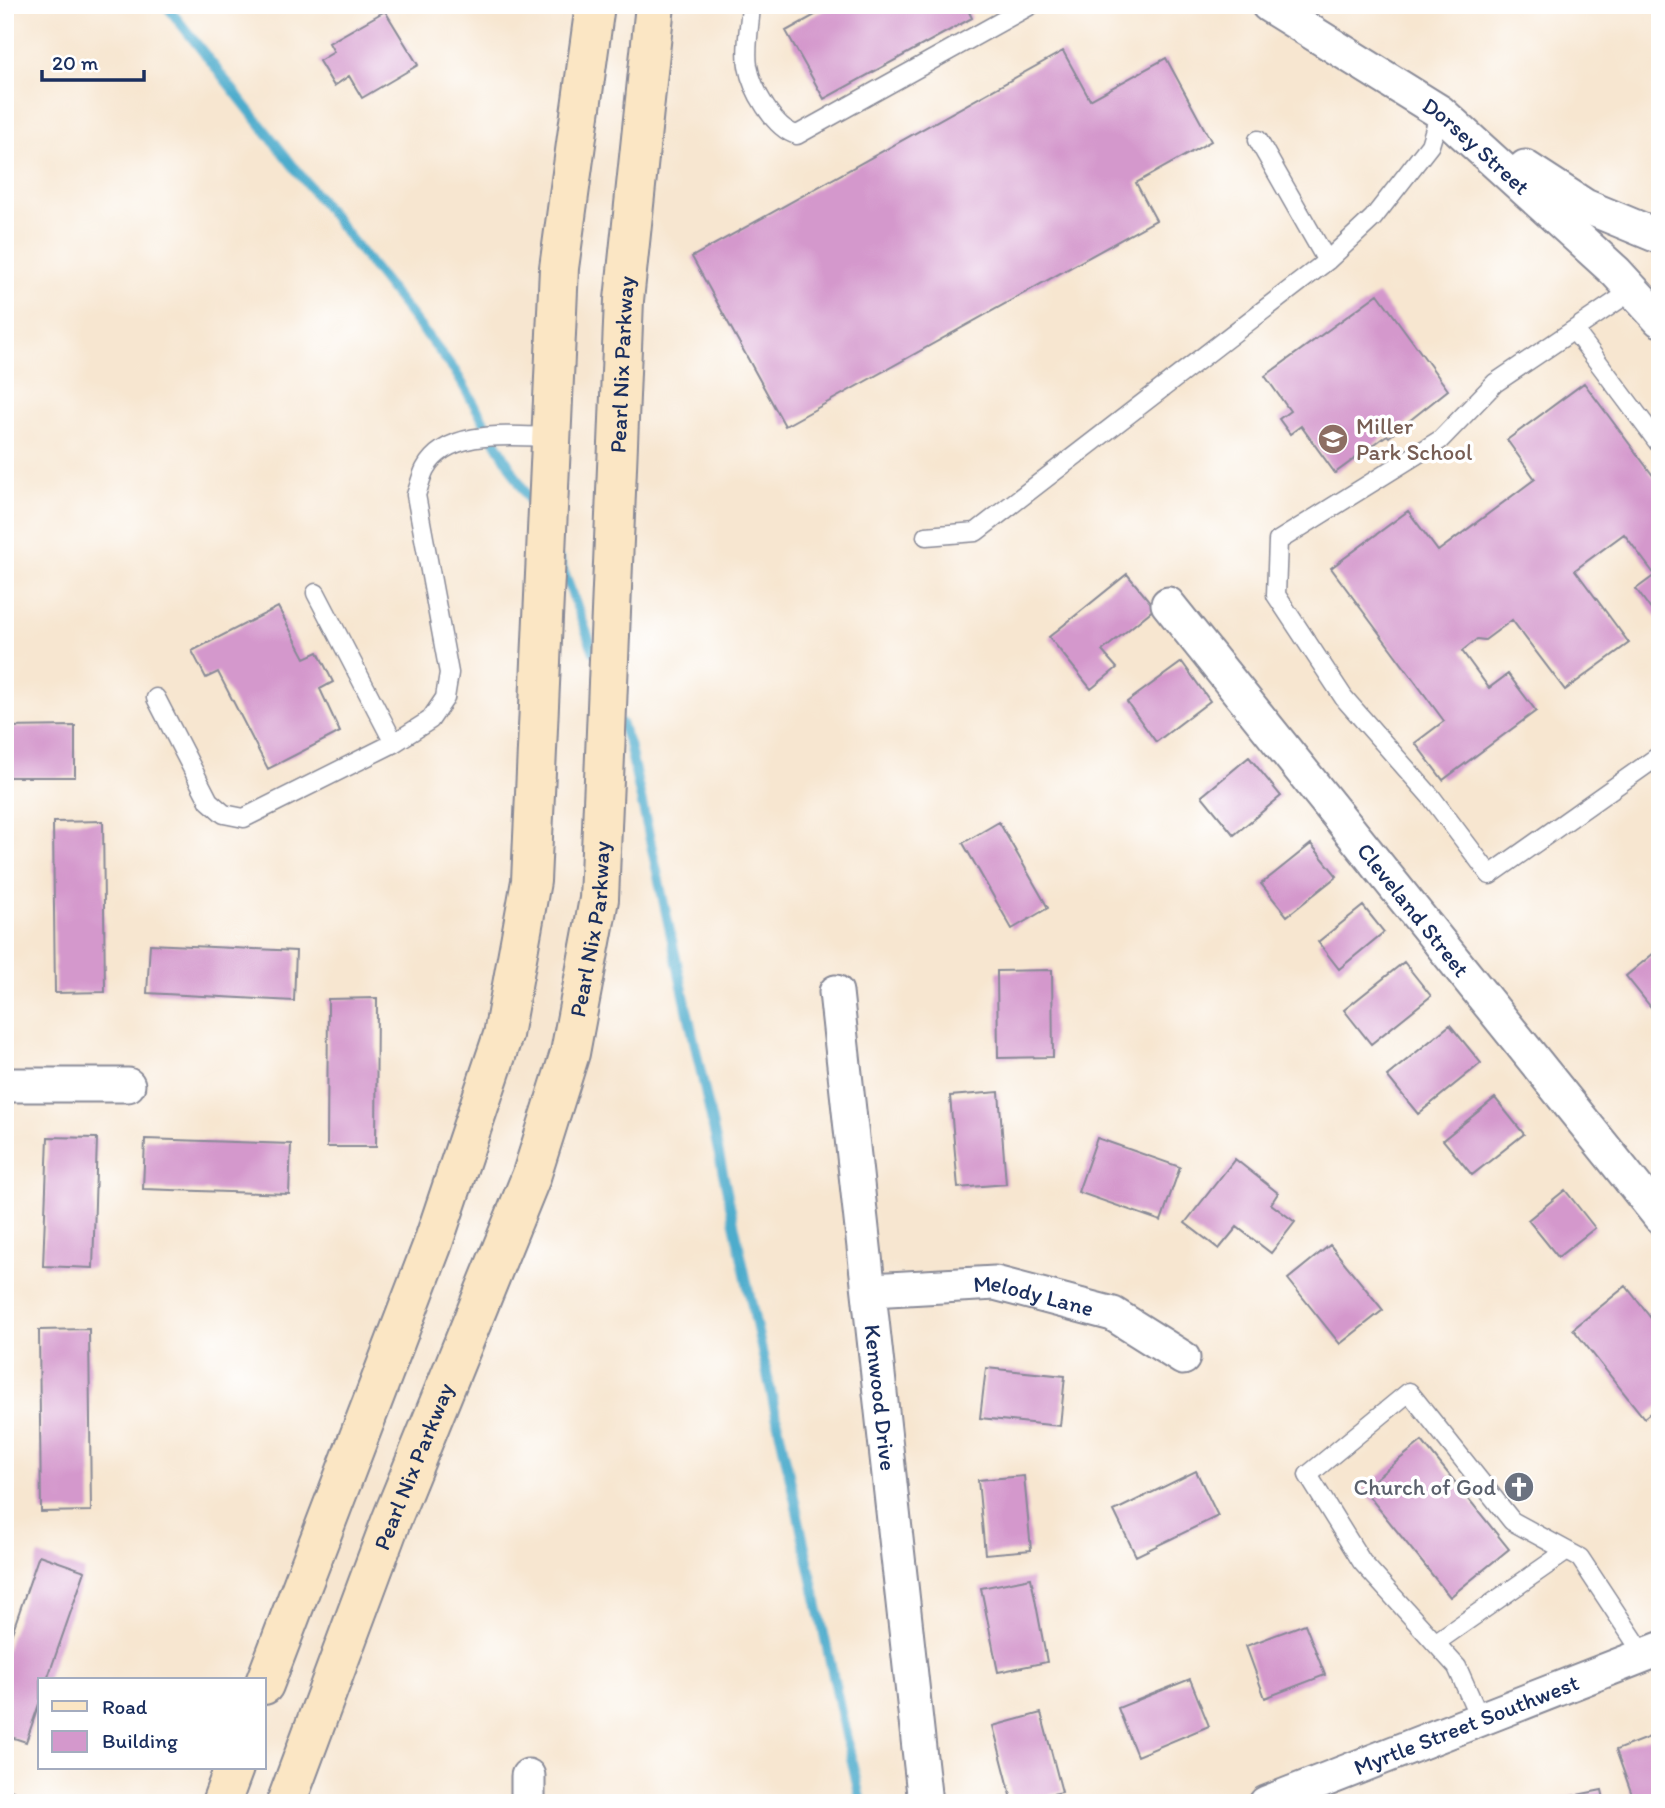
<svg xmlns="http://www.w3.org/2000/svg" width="1665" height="1808" viewBox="0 0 1665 1808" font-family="Itim,sans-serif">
	<rect width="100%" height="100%" fill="#fff"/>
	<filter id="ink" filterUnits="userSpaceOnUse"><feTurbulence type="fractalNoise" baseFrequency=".0143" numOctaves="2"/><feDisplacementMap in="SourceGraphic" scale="14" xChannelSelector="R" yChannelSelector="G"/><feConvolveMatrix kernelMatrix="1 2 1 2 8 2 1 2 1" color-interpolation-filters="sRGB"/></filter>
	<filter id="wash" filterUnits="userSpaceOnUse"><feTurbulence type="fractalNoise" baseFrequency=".00686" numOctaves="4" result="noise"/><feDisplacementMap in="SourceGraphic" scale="28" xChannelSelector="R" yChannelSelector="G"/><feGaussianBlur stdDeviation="1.57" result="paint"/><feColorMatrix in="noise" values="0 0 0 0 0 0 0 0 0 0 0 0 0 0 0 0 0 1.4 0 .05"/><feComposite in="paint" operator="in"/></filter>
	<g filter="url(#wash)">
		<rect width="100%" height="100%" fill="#f7e6d0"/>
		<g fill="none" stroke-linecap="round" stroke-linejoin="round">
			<path stroke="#4eaccc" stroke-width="10" d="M166,5l289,366 80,139
				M559,559l35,93
				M621,723l8,21 232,1059"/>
		</g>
		<g id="blocks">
			<path fill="#d498cc" d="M833,5h138l-4,3 5,10 -148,81 -38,-68z
				M385,11l33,54 -56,33 -13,-22 -15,10 -15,-25 15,-9 -5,-9z
				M1063,51l27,49 76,-42 45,83 -75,42 20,37 -371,206 -93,-169z
				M1378,294l70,96 -59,47 -2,-2 -52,38 -34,-47 -11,8 -11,-15 11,-8 -25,-35z
				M1584,383l76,102v137l-24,-33 19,-14 -31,-41 -49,36 54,73 -64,47 -53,-70 -27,20 -8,-1 -15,12 27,37 19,-14 28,37 -93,69 -28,-37 29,-22 -113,-153 77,-57 30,40 97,-72 -28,-39z
				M1127,574l28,34 -53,43 15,17 -26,21 -42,-52z
				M278,607l27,51 13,-6 15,30 -13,7 20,43 -72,37 -50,-97 -12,6 -14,-27z
				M1182,662l28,39 -54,41 -29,-40z
				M75,726v51h-70v-50z
				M1249,757l32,39 -47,39 -32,-39z
				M103,821l2,171 -50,1 -2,-171z
				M999,822l49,86 -36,21 -49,-86z
				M1311,844l26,32 -50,40 -26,-32z
				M1363,906l21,26 -45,37 -21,-27z
				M150,944l146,7 -2,50 -147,-8z
				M1660,948v58l-6,5 -28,-35z
				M1404,962l27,34 -60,48 -27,-34z
				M1052,970l1,87 -55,1 -1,-87z
				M377,998l-1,149h-49l1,-148z
				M1450,1025l31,38 -63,51 -31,-38z
				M999,1092l7,92 -48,4 -8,-92z
				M1495,1098l29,36 -52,41 -29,-35z
				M48,1137l49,1 -4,130 -50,-2z
				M1097,1138l83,29 -19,54 -83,-29z
				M145,1139l146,5 -2,50 -146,-5z
				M1235,1159l43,34 -7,11 24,18 -24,31 -34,-26 -18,22 -34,-26z
				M1565,1190l30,38 -37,29 -30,-37z
				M1330,1245l53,65 -43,34 -52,-65z
				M1626,1286l34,44v75l-16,13 -71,-89z
				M89,1329l2,182 -50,1 -2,-182z
				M986,1368l79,8 -5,50 -80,-8z
				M1422,1441l87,108 -59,48 -87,-108z
				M1196,1471l22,45 -82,40 -22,-45z
				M1024,1476l7,74 -46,4 -7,-74z
				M39,1555l46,16 -38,109h-7v21l-14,41 -21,-7v-82z
				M1031,1578l16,84 -49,10 -17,-84z
				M1305,1624l20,51 -60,23 -19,-52z
				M1190,1679l19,47 -72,30 -19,-48z
				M1041,1713l21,79 -49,11 -20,-77z
				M1660,1733v70h-25l-19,-53z
				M5,1788l8,3 -6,12h-2z
				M1602,1790l3,13h-63v-1z"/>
		</g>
	</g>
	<g filter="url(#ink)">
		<use href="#blocks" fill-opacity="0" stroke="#898a97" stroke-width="2"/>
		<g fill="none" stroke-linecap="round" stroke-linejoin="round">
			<g stroke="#898a97" stroke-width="21">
				<path id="service" d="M751,5c-1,19 -6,43 -3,61 4,23 26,63 49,69l234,-130
					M1258,140l69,121
					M1633,290l-138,93 -55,57 -162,101 -2,54 68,103 88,100 58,77 170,-120
					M1574,330l86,115
					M926,536l50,-4 351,-271 46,-43 57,-73 10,-33
					M316,593l78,150
					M156,698l53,103 15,13 20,4 150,-75 36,-23 15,-22 4,-25 -33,-178c3,-8 5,-18 9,-26 22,-41 87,-33 126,-32
					M1435,1643l132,-92
					M1480,1719l-23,-52 -95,-105 -54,-87 101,-83 103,129 68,37 64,97"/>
			</g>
			<g stroke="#898a97" stroke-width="37">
				<g id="minor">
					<path id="s1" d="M1268,5l172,107 176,160 44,48"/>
					<path d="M1525,167l60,39 75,31"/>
					<path id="s2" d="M1168,604l492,613"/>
					<path id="s3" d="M836,992l89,811"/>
					<path d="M5,1085h123"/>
					<path id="s4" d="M871,1290l124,-7 118,31 70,44"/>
					<path d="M528,1776v27"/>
					<path id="s5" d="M1266,1803l394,-154"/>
				</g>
			</g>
			<g stroke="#898a97" stroke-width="42">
				<g id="secondary">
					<path d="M264,1685l168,-439 71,-211 28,-154 28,-613 36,-263"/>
					<path d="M221,1803l13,-35"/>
					<path id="s6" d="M286,1803l105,-282 140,-344 39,-124 29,-154 25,-599 31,-295"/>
				</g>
			</g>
			<use href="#service" stroke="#fff" stroke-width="18"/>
			<use href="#minor" stroke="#fff" stroke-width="33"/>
			<use href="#secondary" stroke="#fbe6c4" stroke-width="38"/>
		</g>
	</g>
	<defs>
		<g id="school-disc" transform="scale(1.575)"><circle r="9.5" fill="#8d6e63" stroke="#fff"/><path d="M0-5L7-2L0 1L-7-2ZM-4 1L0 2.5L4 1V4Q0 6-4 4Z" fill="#fff"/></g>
		<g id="church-disc" transform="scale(1.575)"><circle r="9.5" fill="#6b7280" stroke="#fff"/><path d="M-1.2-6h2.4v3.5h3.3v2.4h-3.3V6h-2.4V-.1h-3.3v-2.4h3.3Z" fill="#fff"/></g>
	</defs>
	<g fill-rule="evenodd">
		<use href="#school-disc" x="1333" y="439"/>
		<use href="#church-disc" x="1519" y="1487"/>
	</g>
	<g text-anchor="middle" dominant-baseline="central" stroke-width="7" stroke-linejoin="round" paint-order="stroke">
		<g font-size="23" fill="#1b2f5e" stroke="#fff">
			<text stroke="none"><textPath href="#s1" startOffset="252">Dorsey Street</textPath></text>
			<text stroke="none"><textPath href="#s6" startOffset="1494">Pearl Nix Parkway</textPath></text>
			<text stroke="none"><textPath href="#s2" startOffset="392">Cleveland Street</textPath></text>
			<text stroke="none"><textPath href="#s6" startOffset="928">Pearl Nix Parkway</textPath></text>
			<text stroke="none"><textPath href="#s4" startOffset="164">Melody Lane</textPath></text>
			<text stroke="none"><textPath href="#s3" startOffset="408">Kenwood Drive</textPath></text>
			<text stroke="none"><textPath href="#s6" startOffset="360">Pearl Nix Parkway</textPath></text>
			<text stroke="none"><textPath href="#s5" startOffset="215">Myrtle Street Southwest</textPath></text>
		</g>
		<g font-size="23" fill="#785e54" stroke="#fff" text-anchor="start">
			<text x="1356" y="426">Miller<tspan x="1356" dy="26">Park School</tspan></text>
		</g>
		<g font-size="23" fill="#5b616d" stroke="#fff" text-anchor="end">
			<text x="1496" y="1487">Church of God</text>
		</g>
	</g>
	<rect width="1665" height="1808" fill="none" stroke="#fff" stroke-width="28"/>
	<rect x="38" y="1678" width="228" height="91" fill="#ffffff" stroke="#a4acbf" stroke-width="2"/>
	<rect x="52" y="1701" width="35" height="10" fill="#fbe6c4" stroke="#a4acbf" stroke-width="2"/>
	<text x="102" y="1714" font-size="21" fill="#1b2f5e">Road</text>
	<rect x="52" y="1731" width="35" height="21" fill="#d498cc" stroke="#a4acbf" stroke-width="2"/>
	<text x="102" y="1748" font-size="21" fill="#1b2f5e">Building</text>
	<path d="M42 70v10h102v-10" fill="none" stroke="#1b2f5e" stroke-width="3.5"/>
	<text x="52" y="70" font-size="21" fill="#1b2f5e" stroke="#ffffff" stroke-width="5" paint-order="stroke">20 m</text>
</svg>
